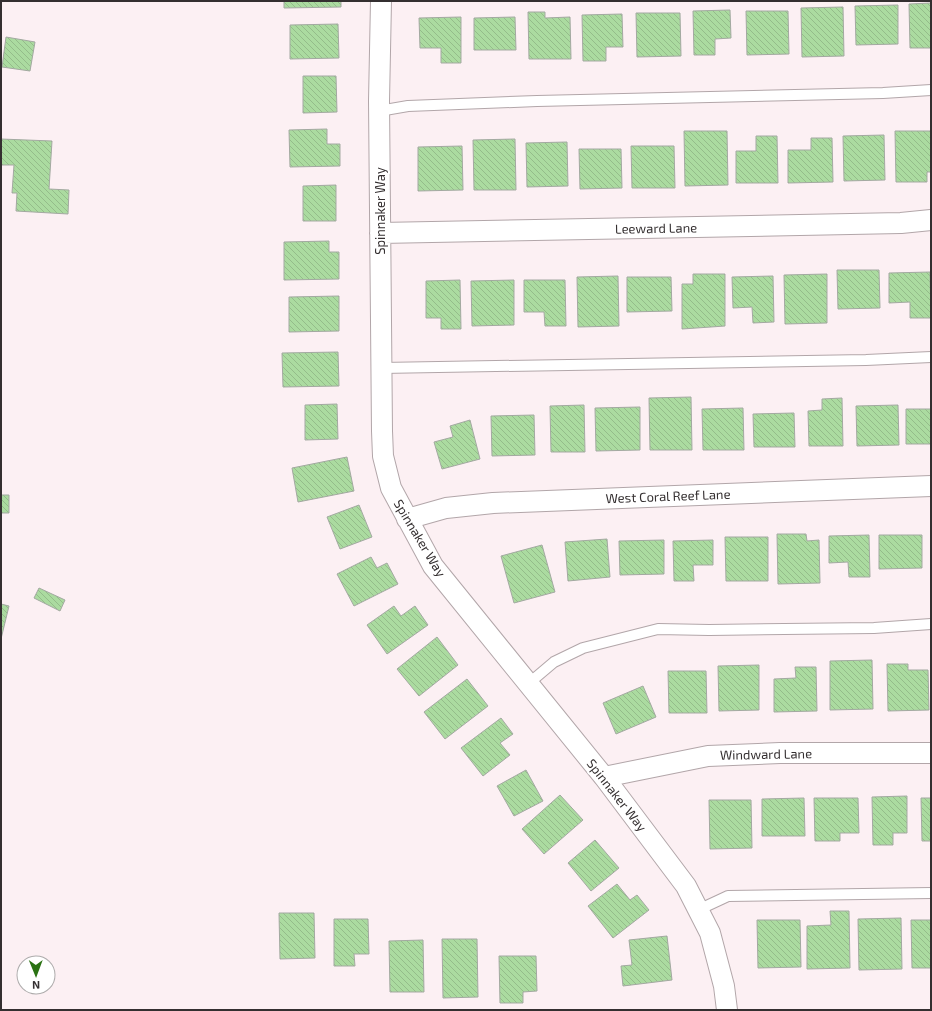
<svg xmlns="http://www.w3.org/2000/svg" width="932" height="1011" viewBox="0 0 932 1011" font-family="'Exo 2',sans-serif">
	<defs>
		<pattern id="building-back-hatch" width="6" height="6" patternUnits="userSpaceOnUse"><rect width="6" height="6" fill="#abdba0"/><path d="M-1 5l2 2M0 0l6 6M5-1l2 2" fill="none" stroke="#94bc8a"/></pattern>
	</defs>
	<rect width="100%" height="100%" fill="#fcf0f3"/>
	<path fill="url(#building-back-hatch)" stroke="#a3a9a1" d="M284,1h57v6l-57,1z
		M931,3v45h-21l-1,-44z
		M898,5v39l-42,1 -1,-39z
		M843,7l1,49 -42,1 -1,-49z
		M730,10l1,28 -16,1v16h-21l-1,-44z
		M746,11h42l1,43 -42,1z
		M528,12h17v6l25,-1 1,42h-42z
		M636,13h44l1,43 -44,1z
		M622,14l1,33h-17v14h-23l-1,-46z
		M461,17v46h-20v-15h-21l-1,-30z
		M515,17l1,33h-42v-32z
		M338,24l1,34 -49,1v-34z
		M6,37l29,5 -5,29 -28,-4z
		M303,76h33l1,36 -34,1z
		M327,129v15h13v22l-50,1 -1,-37z
		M684,131h43l1,54 -43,1z
		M895,131h36v41h-4v10h-31z
		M884,135l1,45 -41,1 -1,-45z
		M756,136h21l1,47h-42v-32h20z
		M811,138h21l1,44 -45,1v-33h23z
		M1,139l51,2 -3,48 20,1 -1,24 -52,-3 1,-18h-5l2,-28h-13z
		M515,139l1,51h-42l-1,-50z
		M567,142l1,44 -41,1 -1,-44z
		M462,146l1,44 -45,1v-44z
		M631,146h43l1,42h-43z
		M579,149h42l1,39 -42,1z
		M336,185v36h-33v-35z
		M329,241v11h10v27l-55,1v-38z
		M837,270h42l1,38 -42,1z
		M930,272l1,46h-21v-16l-21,1v-30z
		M693,274h32v52l-43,3v-45h11z
		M827,274v49l-42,1 -1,-49z
		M618,276l1,50 -41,1 -1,-50z
		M773,276l1,46 -21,1 -1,-16 -19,1 -1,-31z
		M627,277h44l1,34 -45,1z
		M460,280l1,49h-20v-11h-15v-37z
		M514,280v45l-42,1 -1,-45z
		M524,280h41l1,46h-21l-1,-14h-20z
		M339,296v35l-50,1v-35z
		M338,352l1,34 -56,1 -1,-34z
		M691,397l1,53h-42l-1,-52z
		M842,398l1,48h-34l-1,-35 14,-1v-11z
		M337,404l1,35 -33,1v-35z
		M584,405l1,47h-34l-1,-46z
		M898,405l1,40 -42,1 -1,-40z
		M640,407v43l-44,1 -1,-43z
		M743,408l1,42h-41l-1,-41z
		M906,409h25v35h-25z
		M794,413l1,34h-41l-1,-33z
		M534,415l1,40 -43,1 -1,-40z
		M470,420l10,39 -38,10 -8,-27 19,-5 -3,-11z
		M347,457l7,34 -56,11 -6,-34z
		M1,495h8v18h-8z
		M359,505l13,32 -32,12 -13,-32z
		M777,534h29l1,7 12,-1 1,43 -42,1z
		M869,535l1,42h-21l-1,-15 -19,1v-27z
		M879,535h43v33l-43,1z
		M725,537h43v44h-42z
		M607,539l3,38 -42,4 -3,-39z
		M664,540v34l-44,1 -1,-34z
		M713,540v25h-20l1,16h-20l-1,-40z
		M542,545l13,47 -41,11 -13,-47z
		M371,557l6,11 10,-5 11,21 -44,22 -17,-32z
		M39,588l26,12 -5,11 -26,-13z
		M1,604l8,2 -8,33z
		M394,606l7,10 14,-10 13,19 -41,29 -20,-29z
		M437,637l21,28 -39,31 -22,-27z
		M872,660l1,49 -43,1v-49z
		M887,664h21v6h20l1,40 -41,1z
		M759,665v45l-40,1 -1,-45z
		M795,667h21l1,44 -43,1v-33l22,-1z
		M668,671h38l1,42h-38z
		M467,679l21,27 -43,33 -21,-27z
		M643,686l13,31 -40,17 -13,-31z
		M501,718l12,16 -13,9 10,12 -27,21 -22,-28z
		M526,770l17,31 -29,15 -17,-30z
		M560,795l23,25 -39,34 -22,-25z
		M907,796v37h-14v12h-20l-1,-48z
		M804,798l1,38h-43v-37z
		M814,798h44l1,35h-19v8h-25z
		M921,798h10v43h-9z
		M709,800h42l1,48 -42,1z
		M595,840l24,28 -28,23 -23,-28z
		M617,884l13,16 7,-5 12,15 -36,28 -25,-32z
		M830,911h19l1,57 -43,1v-43l24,-1z
		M279,913h35l1,45 -35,1z
		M901,918l1,51 -43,1 -1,-51z
		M334,919h34l1,35h-15l1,12h-21z
		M757,920h43l1,47 -43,1z
		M911,920h20v48h-19z
		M667,936l5,44 -49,6 -2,-20 11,-1 -3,-25z
		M442,939h35l1,58 -35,1z
		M423,940l1,52h-34l-1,-51z
		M499,956h37l1,35 -14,1v11h-23z"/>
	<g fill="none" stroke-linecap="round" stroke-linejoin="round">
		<g stroke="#b2a6a9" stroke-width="12">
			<path id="service" d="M379,111l29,-5 129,-5 346,-8 48,-3
				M381,368l485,-8 65,-3
				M528,684l26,-22 29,-14 75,-19 51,1 165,-2 57,-4
				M698,910l30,-14 203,-3"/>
		</g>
		<g stroke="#b2a6a9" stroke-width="22">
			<path id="minor" d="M381,1l-2,100 3,330 1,25 8,32 42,78 171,211 82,109 24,47 14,53 3,24
				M380,233l521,-10 30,-3
				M407,519l39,-11 47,-5 438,-17
				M604,777l104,-21 72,-3h151"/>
		</g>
		<use href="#service" stroke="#fff" stroke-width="10"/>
		<use href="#minor" stroke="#fff" stroke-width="20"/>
	</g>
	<g text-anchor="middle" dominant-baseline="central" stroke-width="4" stroke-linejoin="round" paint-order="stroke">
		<g font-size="13" fill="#342f30" stroke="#fff">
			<text transform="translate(380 211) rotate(-90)">Spinnaker Way</text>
			<text transform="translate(656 228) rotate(-1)">Leeward Lane</text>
			<text transform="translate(668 496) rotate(-2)">West Coral Reef Lane</text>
			<text transform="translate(420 538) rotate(59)">Spinnaker Way</text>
			<text transform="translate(766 754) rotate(-1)">Windward Lane</text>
			<text transform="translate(617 795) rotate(52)">Spinnaker Way</text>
		</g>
	</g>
	<rect width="932" height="1011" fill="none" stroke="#342f30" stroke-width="4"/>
	<g transform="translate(36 975) rotate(179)"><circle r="19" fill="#ffffff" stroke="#aeacac"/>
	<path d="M0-3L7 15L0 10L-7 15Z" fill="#2a7213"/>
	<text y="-6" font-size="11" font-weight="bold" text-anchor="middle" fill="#342f30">N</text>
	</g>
</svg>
